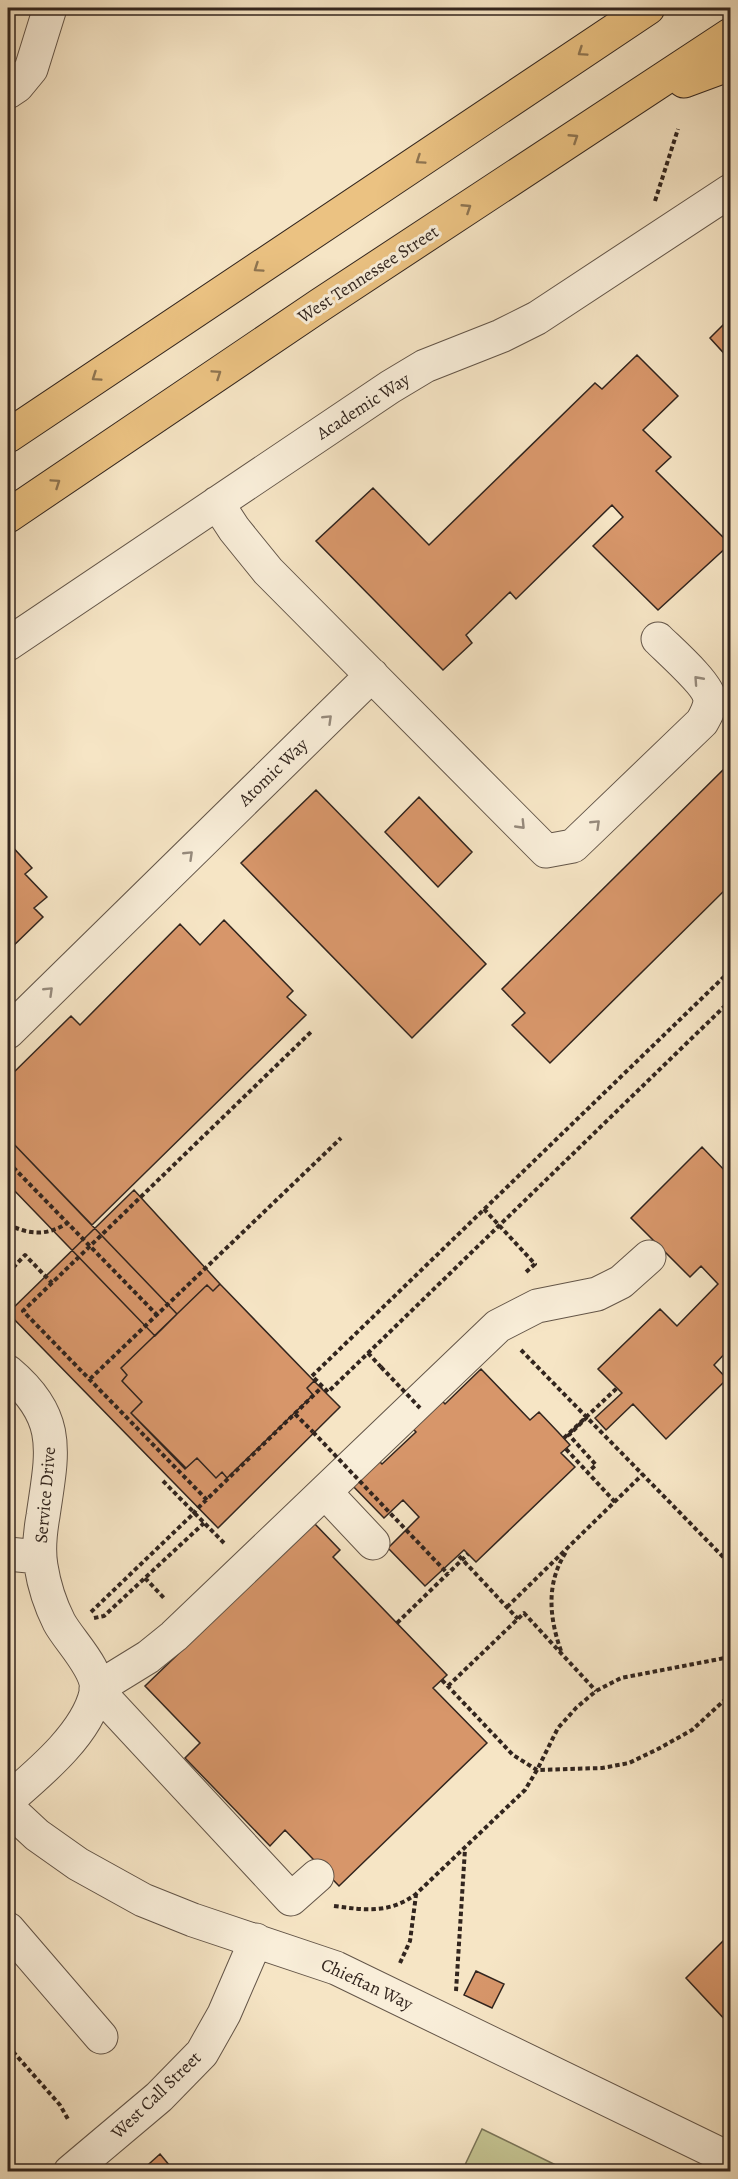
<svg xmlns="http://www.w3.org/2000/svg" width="738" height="2179" viewBox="0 0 738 2179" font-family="Alegreya,serif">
	<rect width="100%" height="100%" fill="#f6e5c5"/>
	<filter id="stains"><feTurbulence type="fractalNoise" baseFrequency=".00333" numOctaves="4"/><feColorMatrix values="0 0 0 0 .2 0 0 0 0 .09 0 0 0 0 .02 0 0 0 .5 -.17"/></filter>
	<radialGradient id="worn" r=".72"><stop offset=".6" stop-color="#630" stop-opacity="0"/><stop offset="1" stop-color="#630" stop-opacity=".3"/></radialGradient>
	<path fill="#c3c290" stroke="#7a7457" stroke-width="1.5" d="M482,2129l86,42h-118l13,-2z"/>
	<path fill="#d7966a" stroke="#32251e" stroke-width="1.5" d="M730,318v42l-20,-22z
		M637,355l41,41 -35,34 28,27 -15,14 74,73 -72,66 -65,-64 30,-29 -11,-12 -96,94 -6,-7 -44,43 6,8 -29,27 -127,-129 57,-53 56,57 166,-162 7,6z
		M730,763v122l-180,178 -38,-38 13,-12 -23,-24z
		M316,790l170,174 -74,74 -171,-175z
		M419,797l53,55 -34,35 -53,-55z
		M8,842l24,26 -7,6 22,23 -13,11 9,9 -35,34z
		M224,920l69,71 -6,6 19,18 -214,210 -84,-87v-60l63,-62 9,9 100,-101 20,21z
		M8,1138l169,176 -22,22 -147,-152z
		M702,1147l28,29v172l-16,17 13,14 -61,60 -33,-35 -27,26 -11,-12 27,-25 -24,-24 62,-60 17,17 41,-42 -17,-18 -11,11 -59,-59z
		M134,1190l86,94 -7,7 -6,-6 -86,83 6,7 -5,6 20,21 -11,11 55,55 11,-10 19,20 6,-6 5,6 86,-83 -6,-7 7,-7 26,26 -122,121 -210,-215z
		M220,1284l94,97 -7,7 6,7 -86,83 -5,-6 -6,6 -19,-20 -12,11 -54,-56 11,-11 -20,-21 5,-6 -6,-7 86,-83 6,6z
		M481,1369l49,51 9,-8 19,20 12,13 -9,8 14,14 -99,95 -12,-12 -39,36 -37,-38 31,-31 -16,-17 -19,18 -35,-36 26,-25 7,7 34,-32 -10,-10 30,-28 9,10z
		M314,1523l26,27 -7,7 114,118 -14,13 54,55 -148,143 -54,-56 -15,16 -85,-88 15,-15 -55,-57z
		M730,1934v91l-44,-47z
		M476,1971l28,13 -12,24 -28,-13z
		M160,2154l15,18h-35z"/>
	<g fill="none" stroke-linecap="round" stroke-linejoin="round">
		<g stroke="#635548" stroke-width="35">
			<path id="minor" d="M8,92l9,-6 14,-17 19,-61
				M217,503l17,26 34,42 278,280 27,-5 129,-124c4,-7 8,-14 8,-22 -1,-15 -40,-49 -52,-61
				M8,644l382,-257 35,-21 76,-30 36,-18 193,-127
				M8,1032l364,-357
				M8,1372c55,46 44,81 35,144 -3,17 -5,33 -2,50 3,19 9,38 18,56 10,19 42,49 37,71 -9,41 -58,81 -88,107
				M325,1492l48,51
				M8,1554l31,3
				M96,1689l52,-32 26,-21 324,-310 39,-20 60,-12 24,-12 28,-25
				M96,1689l195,210 26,-23
				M8,1808l29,27 41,29 65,36 50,20 143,48 394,191
				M8,1929l93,108
				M70,2172l89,-75 43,-44 22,-39 32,-74"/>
		</g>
		<g stroke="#32251e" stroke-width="35">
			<path id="major" d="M684,81l46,-17
				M8,436l640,-428
				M8,516l312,-211 410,-270"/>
		</g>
		<path stroke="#32251e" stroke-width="4" stroke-dasharray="4.5 3" stroke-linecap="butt" d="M655,201l23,-72
			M730,971l-418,405 16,16 402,-391
			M728,1106l2,3
			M8,1162l149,153
			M484,1209l51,55 -10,9
			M8,1224c20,11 40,12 59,-1
			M8,1273l17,-18 27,28
			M521,1350l209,214
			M368,1353l13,14
			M90,1379l251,-241
			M295,1414l18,18
			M587,1417l-18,18 27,30 -8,7
			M566,1449l49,53
			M163,1481l61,62
			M207,1500l-184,-189 289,-280
			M198,1508l124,-121
			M459,1556l59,63
			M145,1578l20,21
			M507,1607l136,-133
			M91,1612l102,-98
			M94,1618l10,-2 100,-93
			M561,1651c-12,-34 -15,-68 5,-99
			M442,1680l71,75 24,15 65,-2 27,-5 29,-14 34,-19 38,-35
			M448,1686l76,-73 72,78
			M334,1906c31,4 55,8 82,-12l109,-104 12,-20 21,-42 18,-20 20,-17 25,-13 109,-21
			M400,1963l10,-22 6,-46
			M456,1991l9,-142
			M8,2046l52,59 9,16
			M8,2124l5,8"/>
		<use href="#minor" stroke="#f9eed9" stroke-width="33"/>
		<use href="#major" stroke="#ebc282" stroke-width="33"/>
		<path stroke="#32251e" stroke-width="4" stroke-dasharray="4.5 3" stroke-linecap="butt" d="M381,1367l39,41
			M313,1432l135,142
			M564,1438l53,-50
			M193,1514l5,-6
			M397,1623l71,-69"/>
	</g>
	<defs><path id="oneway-chevron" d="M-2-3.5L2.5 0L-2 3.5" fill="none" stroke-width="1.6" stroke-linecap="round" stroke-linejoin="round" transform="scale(1.5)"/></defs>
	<g stroke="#8e7450">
		<use href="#oneway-chevron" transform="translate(582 52) rotate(146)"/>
		<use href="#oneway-chevron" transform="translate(574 138) rotate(-33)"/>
		<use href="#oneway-chevron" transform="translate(420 160) rotate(146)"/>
		<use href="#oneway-chevron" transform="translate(467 208) rotate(-33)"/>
		<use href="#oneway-chevron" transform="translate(258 268) rotate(146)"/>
		<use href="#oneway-chevron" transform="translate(217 374) rotate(-34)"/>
		<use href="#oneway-chevron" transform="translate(96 377) rotate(146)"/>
		<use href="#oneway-chevron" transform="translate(56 483) rotate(-34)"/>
	</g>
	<g stroke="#968a7c">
		<use href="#oneway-chevron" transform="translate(698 680) rotate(-132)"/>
		<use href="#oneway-chevron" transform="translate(328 719) rotate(-44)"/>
		<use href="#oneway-chevron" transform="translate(596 824) rotate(-44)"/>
		<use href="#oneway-chevron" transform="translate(521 825) rotate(46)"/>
		<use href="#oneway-chevron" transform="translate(189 855) rotate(-44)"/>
		<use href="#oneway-chevron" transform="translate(49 991) rotate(-44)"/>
	</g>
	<g text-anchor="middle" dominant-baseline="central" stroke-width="6" stroke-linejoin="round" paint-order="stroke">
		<g font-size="18" fill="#32251e" stroke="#f9eed9">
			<text transform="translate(368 274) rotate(-33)">West Tennessee Street</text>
			<text transform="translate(363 406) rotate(-33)">Academic Way</text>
			<text transform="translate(273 772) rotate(-44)">Atomic Way</text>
			<text transform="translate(45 1495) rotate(-85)">Service Drive</text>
			<text transform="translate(367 1984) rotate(25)">Chieftan Way</text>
			<text transform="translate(156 2095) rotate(-44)">West Call Street</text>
		</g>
	</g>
	<rect width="738" height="2179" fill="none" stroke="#f6e5c5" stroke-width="30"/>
	<rect x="9" y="9" width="720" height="2161" fill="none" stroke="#32251e" stroke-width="3"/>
	<rect x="15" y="15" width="708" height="2149" fill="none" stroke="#32251e" stroke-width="1.5"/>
	<rect width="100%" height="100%" filter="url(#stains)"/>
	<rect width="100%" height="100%" fill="url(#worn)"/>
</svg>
